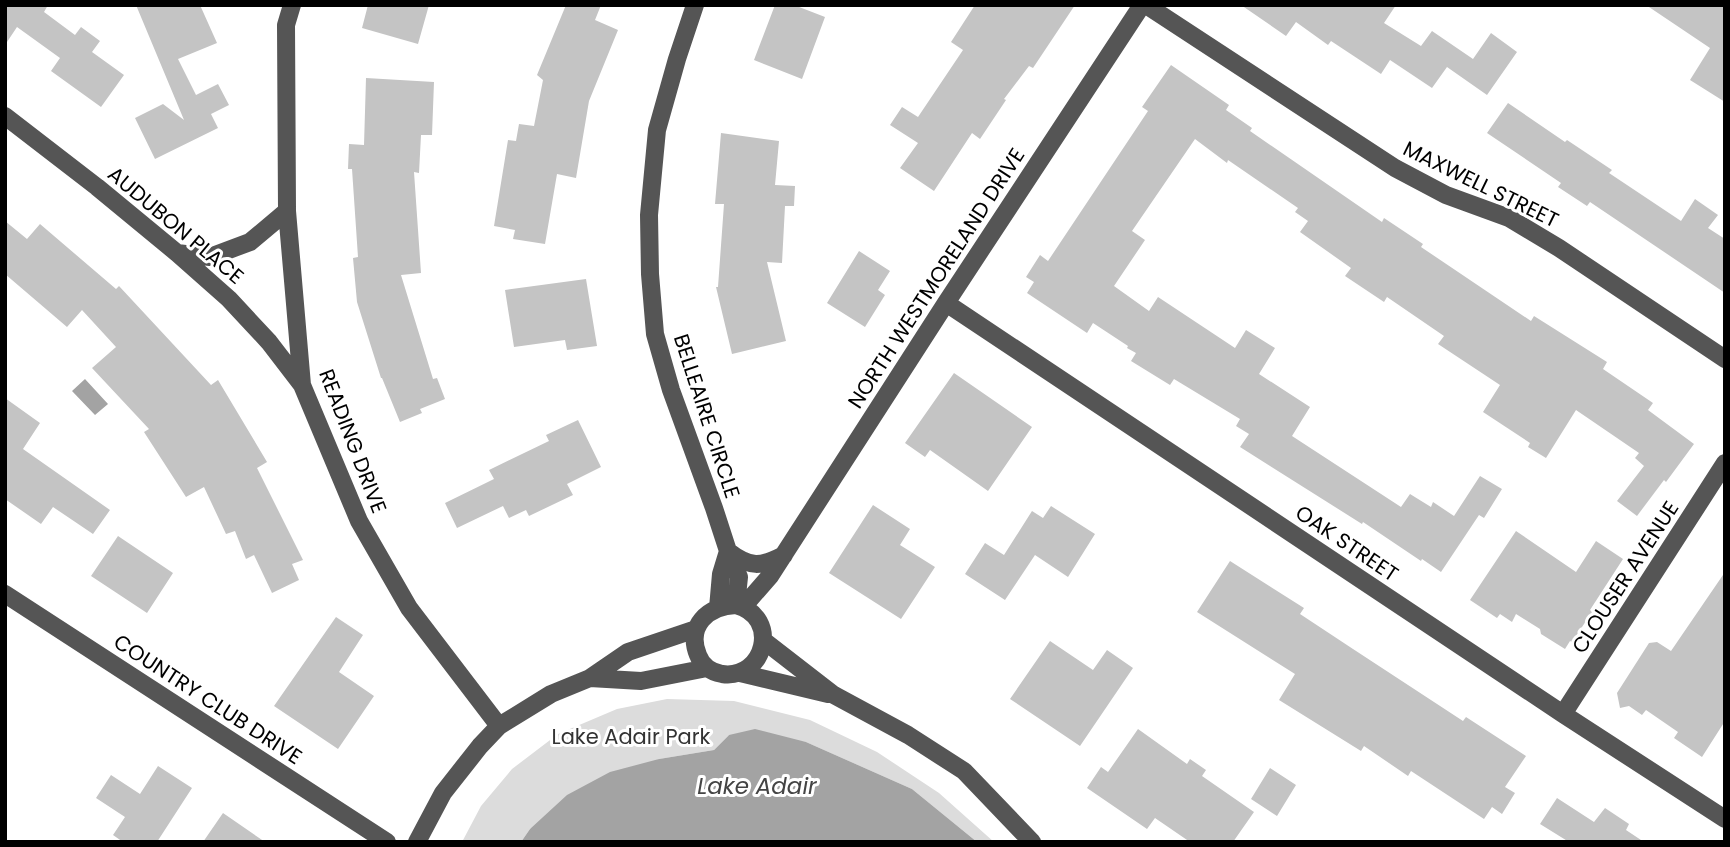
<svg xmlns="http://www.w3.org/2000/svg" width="1730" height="847" viewBox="0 0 1730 847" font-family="Poppins,sans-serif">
	<rect width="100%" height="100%" fill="#fff"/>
	<path fill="#dcdcdc" d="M667,699l67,2 76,19 67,32 62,41 55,49h-17l-65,-53 -106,-47 -77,-7 -15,15 -55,9 -129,70 -9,13h-59l19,-36 31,-37 46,-35 59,-25z"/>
	<path fill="#a3a3a3" d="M85,379l23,25 -13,11 -23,-24z
		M755,729l51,13 106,47 65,53h-456l9,-13 37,-34 43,-23 49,-13 55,-9 15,-15z"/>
	<path fill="#c4c4c4" d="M5,5h43l-4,7 31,23 6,-8 19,14 -8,11 32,23 -23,32 -50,-36 9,-13 -43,-31 -12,18z
		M136,5h64l17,38 -39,16 18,36 22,-11 11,21 -18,9 7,14 -63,31 -20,-41 28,-14 21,16z
		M368,5h61l-11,39 -56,-16z
		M566,5h35l-6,15 23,10 -29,71 -13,77 -19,-4 -12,70 -32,-5 2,-9 -21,-4 14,-86 8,1 3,-17 15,2 9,-46 -6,-5z
		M775,5h19l31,12 -23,62 -48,-19z
		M975,5h100l-42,63 -4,-2 -25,33 2,1 -26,39 -8,-6 -38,58 -34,-23 18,-25 -28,-18 12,-18 16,10 45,-67 -12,-8z
		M1241,5h155l-12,18 37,23 11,-15 41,28 18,-26 26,19 -30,43 -40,-28 -15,21 -42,-28 -9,14 -50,-33 -3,4 -32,-23 -10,14z
		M1646,5h79v97l-35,-22 20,-32z
		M1171,65l58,40 -3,5 26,18 -2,3 132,91 2,-4 39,26 -2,3 110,74 3,-5 73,46 -4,7 50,34 -5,7 46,34 -28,38 -2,-2 -27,36 -20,-15 27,-35 -9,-8 4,-5 -63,-43 -30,48 -18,-11 2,-4 -47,-31 17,-27 -62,-41 6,-8 -57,-39 -3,5 -39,-26 6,-8 -51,-36 8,-11 -13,-9 3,-4 -70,-48 -1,3 -32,-24 -63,92 13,9 -31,46 35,25 9,-14 77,51 11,-18 29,18 -16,26 51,33 -18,29 109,71 9,-13 21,13 2,-5 21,14 26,-40 22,13 -18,29 -5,-3 -38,57 -19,-13 -1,2 -58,-39 -1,2 -122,-77 9,-13 -13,-8 4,-7 -66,-40 -4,6 -39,-24 5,-8 -9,-5 1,-2 -35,-23 -6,10 -60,-40 7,-11 -8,-5 14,-22 8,6 100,-150 -6,-4z
		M366,78l68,4 -2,53h-11l-2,38 -5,-1 7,101 -20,2 32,104 4,-1 8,21 -25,10 2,4 -22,9 -18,-44h-1l-24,-76 -4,-44 5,-1 -6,-88h-4l1,-25 15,1z
		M1508,103l57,39 2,-2 45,30 -3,3 72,48 14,-22 23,16 -10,13 17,11v54l-135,-91 -3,4 -29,-19 3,-4 -74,-50z
		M721,133l58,8 -4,44 20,1 -1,20h-9l-3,57 -15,-1 19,79 -54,13 -16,-67h2l6,-83h-9z
		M5,221l22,18 13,-15 76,65 3,-3 92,99 7,-5 49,82 -10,6 46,92 -11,4 7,16 -27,13 -18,-38 -8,4 -11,-28 -9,3 -22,-47 -18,10 -42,-65 5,-3 -57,-61 24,-21 -34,-37 -15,17 -62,-53z
		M859,251l31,20 -12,19 7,5 -20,32 -38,-24z
		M586,279l11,67 -30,4 -2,-10 -51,7 -9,-57z
		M954,373l78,54 -44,64 -58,-41 -5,7 -20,-14z
		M5,398l35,25 -17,26 87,61 -17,24 -40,-27 -12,17 -36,-25z
		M578,420l23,47 -34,17 6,11 -44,21 -3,-6 -17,8 -6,-12 -46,22 -12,-25 49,-24 -5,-9 60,-29 -3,-6z
		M873,505l37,24 -10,16 35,22 -34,52 -72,-46z
		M1051,506l44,28 -27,43 -33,-22 -30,45 -40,-26 20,-31 19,12 28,-44 11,7z
		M1516,531l60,41 20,-31 27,18 -33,51 2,2 -20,30 -2,-1 -5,8 -24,-15 -1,-5 -24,-15 -4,8 -12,-8 -3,4 -27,-18z
		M118,536l55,37 -26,40 -56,-37z
		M1230,561l74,47 -4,6 53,35 110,72 3,-4 60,39 -21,31 10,6 -13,21 -10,-7 -8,12 -73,-48 -3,5 -44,-30 -3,5 -82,-51 16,-26 -98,-62z
		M1725,572v149l-23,36 -28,-19 4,-6 -32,-22 -4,5 -13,-9 -9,2 -3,-15 32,-50 8,-1 14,9z
		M336,617l27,18 -24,37 35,24 -36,53 -64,-43z
		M1050,641l43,29 14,-20 26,18 -53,78 -70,-47z
		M1138,729l49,35 3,-5 16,11 -4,6 52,36 -21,30h-43l-35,-24 -8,11 -60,-41 14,-21 7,5z
		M158,766l34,22 -35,54h-34l-10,-7 12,-18 -29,-19 15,-23 29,19z
		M1270,768l26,17 -19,31 -26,-17z
		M1557,798l37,24 11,-14 24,16 -3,6 18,12h-75l-29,-18z
		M223,813l42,29h-62z"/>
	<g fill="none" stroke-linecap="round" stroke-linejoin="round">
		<path stroke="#555" stroke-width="18" d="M292,5l-6,20 1,186 15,174 57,136 50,87 90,118
			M695,5l-18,54 -20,71 -8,85 1,59 5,60 16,56 43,118 14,43 11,26 -3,28
			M1146,5l249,163 51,27 63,23 50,30 166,111
			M5,116l92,71 80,66 52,46 40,43 33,43
			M177,253l33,4 40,-15 37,-31
			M946,303l617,411 162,105
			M728,551c22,17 33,16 56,4
			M5,594l382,248
			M736,605c45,12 29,75 -14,69 -11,-2 -20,-8 -24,-19 -12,-29 10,-49 38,-50z
			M743,607l27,-31 176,-273 196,-298
			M718,608l3,-34 7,-23
			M763,640l71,55 74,40 56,36 68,71
			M740,673l88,21
			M590,678l51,3 66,-13
			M1563,714l162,-251
			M417,842l26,-49 37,-47 19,-20 52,-32 39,-16 38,-26 68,-23"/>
	</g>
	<g text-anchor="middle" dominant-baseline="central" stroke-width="6" stroke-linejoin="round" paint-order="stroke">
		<g font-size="21" fill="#000" stroke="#fff">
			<text transform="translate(1481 184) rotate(26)">MAXWELL STREET</text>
			<text transform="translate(176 225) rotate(40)">AUDUBON PLACE</text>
			<text transform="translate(936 278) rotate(-57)">NORTH WESTMORELAND DRIVE</text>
			<text transform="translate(707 416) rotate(72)">BELLEAIRE CIRCLE</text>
			<text transform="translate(353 441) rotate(69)">READING DRIVE</text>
			<text transform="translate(1347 543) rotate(34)">OAK STREET</text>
			<text transform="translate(1625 577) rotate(-57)">CLOUSER AVENUE</text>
			<text transform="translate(208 699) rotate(33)">COUNTRY CLUB DRIVE</text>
		</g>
		<g font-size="21" fill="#333" stroke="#fff">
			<text x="631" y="736">Lake Adair Park</text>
		</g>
		<g font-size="23" font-style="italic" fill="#444" stroke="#fff">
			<text x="757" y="786">Lake Adair</text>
		</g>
	</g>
	<rect width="1730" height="847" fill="none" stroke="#000000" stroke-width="14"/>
</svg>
